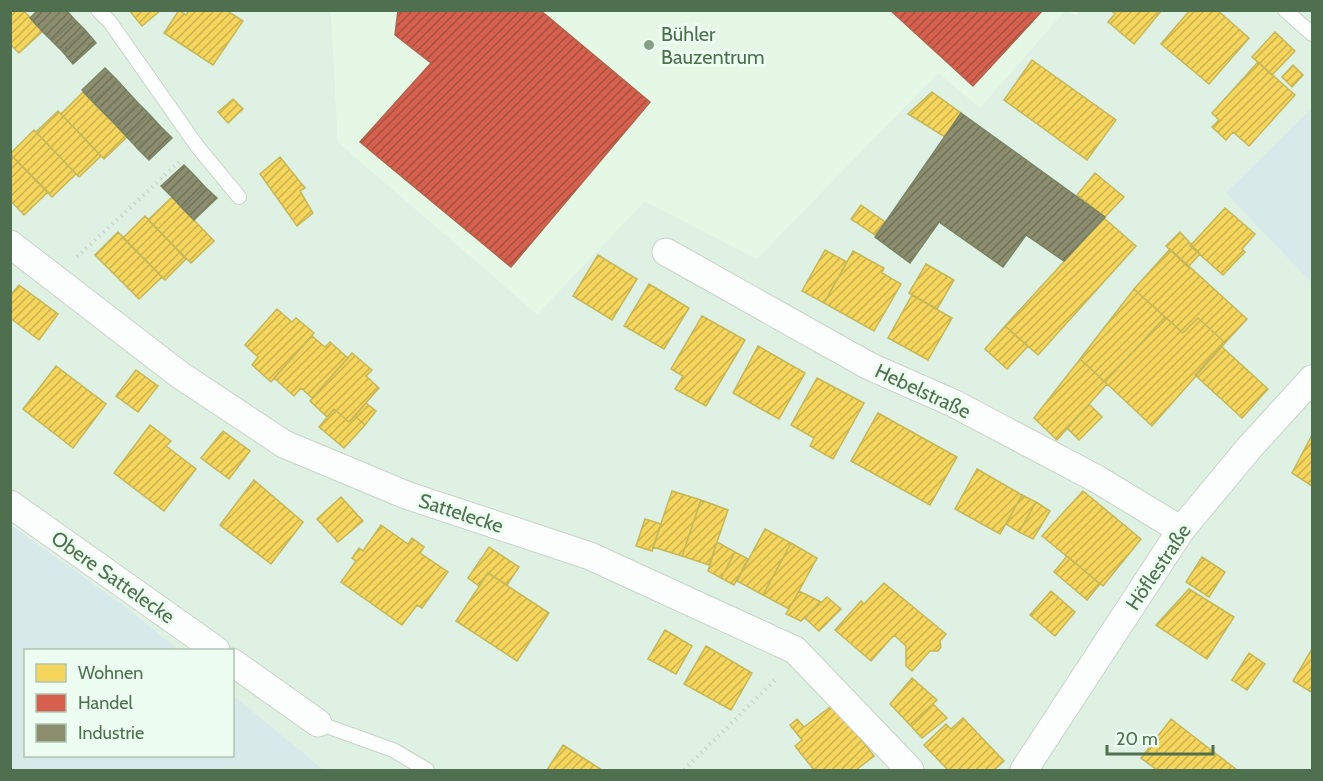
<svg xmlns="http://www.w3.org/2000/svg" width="1323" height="781" viewBox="0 0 1323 781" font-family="Cabin,sans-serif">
	<defs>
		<pattern id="homes-hatch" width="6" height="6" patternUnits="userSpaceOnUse" patternTransform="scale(1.5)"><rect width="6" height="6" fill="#f6d55c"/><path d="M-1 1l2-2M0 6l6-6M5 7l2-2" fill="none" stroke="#cab14e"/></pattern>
		<pattern id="shops-hatch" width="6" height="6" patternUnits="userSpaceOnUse" patternTransform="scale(1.5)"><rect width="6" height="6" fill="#d6604d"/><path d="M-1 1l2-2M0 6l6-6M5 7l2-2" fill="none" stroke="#a65040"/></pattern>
		<pattern id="industry-hatch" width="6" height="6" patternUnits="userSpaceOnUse" patternTransform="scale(1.5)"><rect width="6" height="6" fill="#8c8c6e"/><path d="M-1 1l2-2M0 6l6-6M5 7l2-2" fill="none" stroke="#6f7258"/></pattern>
	</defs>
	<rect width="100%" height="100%" fill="#ecf6ef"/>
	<path fill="#dff1e3" d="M1080,10l232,1v759h-988l-91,-75 -1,-45h-53l-56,-45 -112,-81v-513h320l7,131 199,172 108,-113 112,58 181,-187 42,35 85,-96 12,4z"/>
	<path fill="#e5f7e5" d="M331,11h734l-85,97 -42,-35 -181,186 -112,-58 -108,113 -199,-173z"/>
	<path fill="#d8e9ea" d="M1312,108v175l-86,-90z
		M10,524l113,81 56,45h-153v106h206l1,-61 91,75h-313z"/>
	<path fill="url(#homes-hatch)" stroke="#c4b758" stroke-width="1.5" d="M10,10h13l20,21 -24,22 -9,-9z
		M129,10h32l-19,16z
		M179,10l7,5 3,-5h37l17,11 -30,44 -49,-32z
		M1111,10h51l-28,34 -26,-22 7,-8z
		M1190,10h27l32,28 -40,46 -48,-40z
		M1275,32l20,19 -23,24 -20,-18z
		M1032,60l84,60 -29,40 -83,-60z
		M1258,62l37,33 -46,51 -16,-14 -7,8 -14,-13 7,-7 -7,-7z
		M1293,65l10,10 -11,12 -10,-10z
		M83,92l44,45 -23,22 -43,-45z
		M932,92l29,21 -16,24 -37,-23z
		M233,99l10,10 -15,14 -10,-11z
		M58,111l43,45 -22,21 -43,-45z
		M34,130l42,44 -24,23 -42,-43z
		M10,154l38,38 -24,23 -14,-15z
		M280,157l25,31 -5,3 13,22 -16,13 -37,-52z
		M1095,173l29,24 -19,20 -28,-22z
		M172,197l42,44 -23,22 -43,-43z
		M861,205l24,17 -10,13 -24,-16z
		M1225,208l30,26 -13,15 3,3 -22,23 -33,-29z
		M145,216l41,43 -21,21 -42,-42z
		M1104,218l32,28 -98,109 -33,-29z
		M118,232l44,45 -23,22 -44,-44z
		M1180,232l20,22 -12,13 -22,-21z
		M1170,249l77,70 -22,24 -27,-25 -15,15 -49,-44z
		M825,250l22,12 -23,41 -22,-12z
		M853,251l31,17 -2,5 19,11 -27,47 -50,-28z
		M598,255l39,24 -25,41 -39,-24z
		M926,264l28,16 -17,29 -28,-16z
		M649,284l40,24 -25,41 -40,-23z
		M19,285l39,29 -19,26 -29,-22v-22z
		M1134,289l31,28 -60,65 -25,-23z
		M912,295l40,23 -24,42 -40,-22z
		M277,309l15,13 4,-4 18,15 -43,49 -19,-17 6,-8 -13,-12z
		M702,316l43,24 -39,66 -31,-17 8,-13 -12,-7z
		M1165,317l18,16 15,-15 27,25 -73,83 -47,-44z
		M1005,326l23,20 -21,23 -22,-20z
		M312,336l13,11 5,-5 18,16 -36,40 -11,-10 -7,8 -20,-18z
		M758,346l47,27 -26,46 -46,-26z
		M1221,346l47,43 -26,29 -47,-43z
		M352,353l20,17 -6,6 13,12 -30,34 -15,-13 -7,8 -17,-16z
		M1080,359l27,25 -50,56 -23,-22z
		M56,366l50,38 -33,44 -50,-39z
		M136,370l22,16 -20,26 -22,-16z
		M817,378l47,25 -31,56 -23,-13 4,-8 -23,-13z
		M366,403l10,8 -11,14 -10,-9z
		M1089,404l13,13 -23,23 -12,-12z
		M334,409l15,13 6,-6 10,9 -21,23 -25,-21z
		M878,413l79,44 -27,48 -79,-44z
		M150,425l21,16 -5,5 30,23 -32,42 -50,-38z
		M223,431l27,20 -21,28 -28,-21z
		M1312,435v51l-20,-13z
		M977,469l45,26 -22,39 -45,-25z
		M254,480l49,42 -32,42 -51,-39z
		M672,491l29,9 -19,56 -29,-9z
		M1083,491l58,48 -38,47 -61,-50z
		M1022,495l14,7 -17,30 -13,-8z
		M341,497l22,24 -25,21 -21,-23z
		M701,500l27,10 -19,55 -27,-9z
		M1036,502l14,9 -17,28 -14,-7z
		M645,519l16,5 -9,27 -16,-5z
		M381,525l27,19 4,-6 12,9 -4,6 28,19 -26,36 -5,-3 -15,20 -61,-43 15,-21 -4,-3 7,-10 4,3z
		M765,529l26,14 -28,52 -26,-14z
		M717,542l18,10 -14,26 -13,-7z
		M791,543l26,15 -28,51 -26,-14z
		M489,547l30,20 -12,18 -19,-12 -9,13 -11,-8z
		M735,552l13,7 -14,26 -13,-7z
		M1067,556l33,28 -13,16 -33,-28z
		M1202,557l23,15 -16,25 -23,-15z
		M488,573l61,40 -32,48 -61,-40z
		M884,583l62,51 -6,7 1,6 -3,4h-8l-18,20 -6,-5v-20l-12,-11 -23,26 -36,-31 26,-29 3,3z
		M1189,589l45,28 -27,42 -51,-34z
		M799,591l22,11 -20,19 -15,-7z
		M1051,591l24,21 -20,24 -25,-21z
		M827,597l14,12 -22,22 -14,-13z
		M665,630l27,16 -16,28 -28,-15z
		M706,646l46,27 -21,37 -47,-26z
		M1312,649v41l-1,2 -18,-11z
		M1249,653l16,11 -18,26 -15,-10z
		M912,678l25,22 -27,25 -20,-21z
		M834,704l40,52 -18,14h-42l-19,-24 7,-6 -12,-15 7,-6 7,8z
		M933,704l14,14 -25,20 -12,-13z
		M963,718l41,43 -10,9h-46l-24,-25 22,-21 5,5z
		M1171,719l66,51h-80l-16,-12z
		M563,745l39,25h-55z"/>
	<path fill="url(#shops-hatch)" stroke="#ae654e" stroke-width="1.5" d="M398,10h142l110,92 -139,165 -151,-125 71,-79 -36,-28z
		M890,10h153l-70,76z"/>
	<path fill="url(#industry-hatch)" stroke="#7a8465" stroke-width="1.5" d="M38,10h24l-21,20 -11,-12z
		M62,10h4l9,10 -23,21 -11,-11z
		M75,20l10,10 -23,21 -10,-10z
		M85,30l11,13 -23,21 -11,-13z
		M105,68l12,12 -24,22 -11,-12z
		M117,80l10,11 -23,22 -11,-11z
		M127,91l11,12 -23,21 -11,-11z
		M138,103l12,12 -23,22 -12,-13z
		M961,113l144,104 -41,44 -38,-26 -23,32 -64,-45 -29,41 -35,-26z
		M150,115l10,11 -23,22 -10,-11z
		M160,126l12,12 -23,22 -12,-12z
		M184,165l10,10 -22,22 -11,-11z
		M194,175l11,12 -23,21 -10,-11z
		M205,187l12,11 -23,22 -12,-12z"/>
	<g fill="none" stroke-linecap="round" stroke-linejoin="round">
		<g stroke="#c7d3c9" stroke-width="16">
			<path id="lane" d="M98,10l12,12 87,124 42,51
				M1285,10l27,24
				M318,723l75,27 34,20"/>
		</g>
		<g stroke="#c7d3c9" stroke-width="29">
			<path id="street" d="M10,244l170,131 104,69 122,51 184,61 205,94 115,120
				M666,252l203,114 84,37 144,76 84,51
				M10,504l206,146
				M232,662l86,61
				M1024,770l157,-240 69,-83 62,-68"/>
		</g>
		<path stroke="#ccd6cc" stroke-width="4" stroke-dasharray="1.5 4.5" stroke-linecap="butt" d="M77,257l102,-95
			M684,770l93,-92"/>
		<use href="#lane" stroke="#fcfefd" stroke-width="14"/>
		<use href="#street" stroke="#fcfefd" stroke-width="27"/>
	</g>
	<circle fill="#869f87" stroke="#eefdf2" stroke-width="2" cx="649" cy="45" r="6"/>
	<g text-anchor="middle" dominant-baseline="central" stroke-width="6" stroke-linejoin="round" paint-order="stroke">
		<g font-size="20" fill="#4f704f" stroke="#eefdf2" text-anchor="start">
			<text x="661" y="34">Bühler<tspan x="661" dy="23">Bauzentrum</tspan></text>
		</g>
		<g font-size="20" fill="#4f704f" stroke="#eefdf2">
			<text transform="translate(923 391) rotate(25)">Hebelstraße</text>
			<text transform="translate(461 513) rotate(18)">Sattelecke</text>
			<text transform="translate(1158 567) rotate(-56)">Höflestraße</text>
			<text transform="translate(113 577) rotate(35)">Obere Sattelecke</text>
		</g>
	</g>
	<rect width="1323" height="781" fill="none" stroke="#4f704f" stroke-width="24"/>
	<rect x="24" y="649" width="210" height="108" fill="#eefdf2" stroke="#aec5b1" stroke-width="1.5"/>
	<rect x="36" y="664" width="30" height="18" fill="#f6d55c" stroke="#aec5b1" stroke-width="1.5"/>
	<text x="78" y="679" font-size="18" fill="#4f704f">Wohnen</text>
	<rect x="36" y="694" width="30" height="18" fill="#d6604d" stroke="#aec5b1" stroke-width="1.5"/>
	<text x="78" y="709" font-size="18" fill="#4f704f">Handel</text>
	<rect x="36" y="724" width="30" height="18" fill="#8c8c6e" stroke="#aec5b1" stroke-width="1.5"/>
	<text x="78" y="739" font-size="18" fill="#4f704f">Industrie</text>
	<path d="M1107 745v9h106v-9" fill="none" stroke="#4f704f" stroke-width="3"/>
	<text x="1116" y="745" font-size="18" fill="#4f704f" stroke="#eefdf2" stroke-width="4.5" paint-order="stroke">20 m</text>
</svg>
